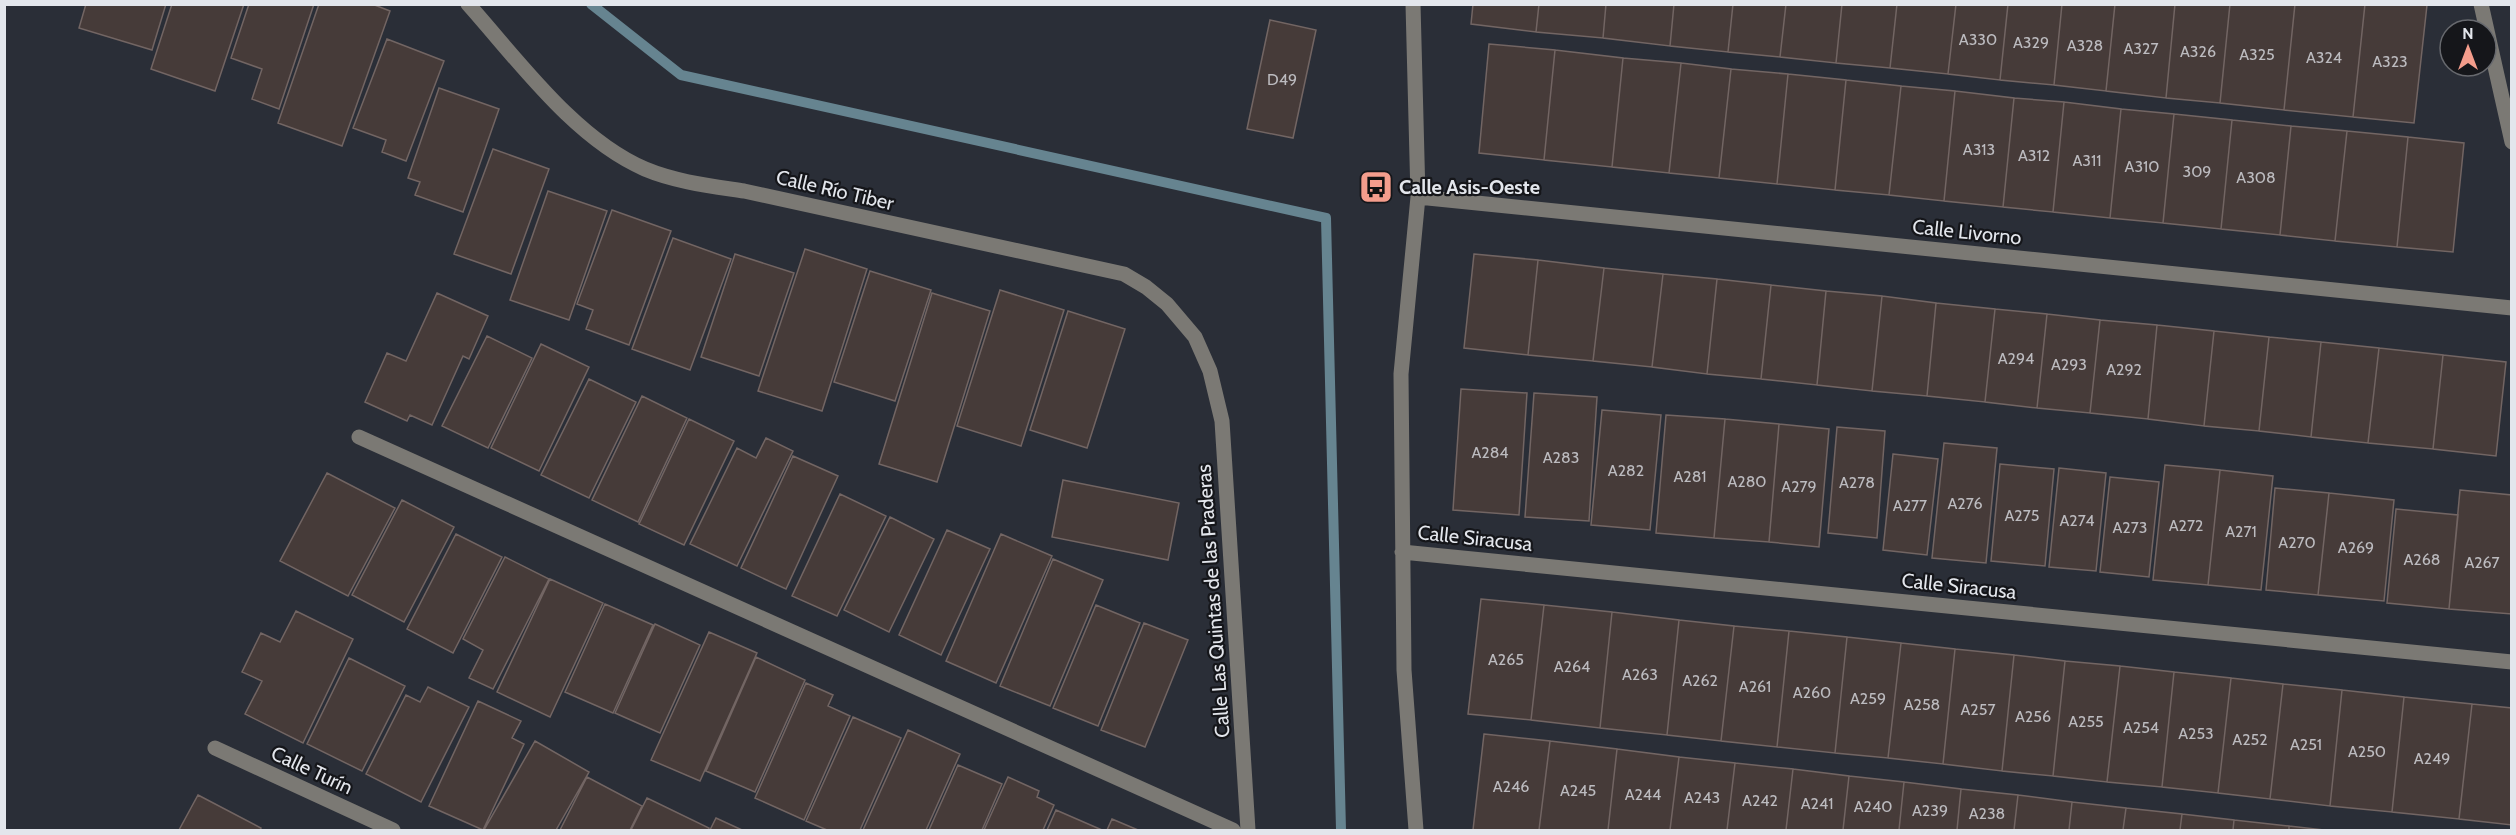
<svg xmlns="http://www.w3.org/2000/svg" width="2516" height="835" viewBox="0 0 2516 835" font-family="Cabin,sans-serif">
	<rect width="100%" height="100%" fill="#2a2e37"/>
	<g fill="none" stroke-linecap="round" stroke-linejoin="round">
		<path stroke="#668490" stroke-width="10" d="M591,4l90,71 645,143 15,612"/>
	</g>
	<path fill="#463b39" stroke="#726563" stroke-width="1.5" d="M86,4h80l-14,46 -73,-22z
		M172,4h72l-29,87 -64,-22z
		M249,4h65l-35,105 -27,-10 10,-30 -31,-11z
		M319,4h53l18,7 -48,135 -64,-23z
		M1473,4h66l-3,28 -65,-8z
		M1539,4h67l-3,34 -67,-6z
		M1606,4h68l-4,42 -67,-8z
		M1674,4h59l-5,48 -58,-6z
		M1733,4h53l-6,53 -52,-5z
		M1786,4h56l-6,59 -56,-6z
		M1842,4h55l-7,64 -54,-5z
		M1897,4h59l-8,70 -58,-6z
		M1956,4h52l-8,76 -52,-6z
		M2008,4h54l-8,81 -54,-5z
		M2062,4h53l-9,87 -52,-6z
		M2115,4h60l-9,94 -60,-7z
		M2175,4h55l-10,99 -54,-5z
		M2230,4h65l-11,106 -64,-7z
		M2295,4h70l-12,113 -69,-7z
		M2365,4l62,1 -13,118 -61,-6z
		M1270,20l46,10 -23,108 -46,-9z
		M387,39l57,22 -38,100 -24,-9 4,-12 -33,-12z
		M1489,44l66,6 -11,110 -65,-7z
		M1555,50l68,8 -11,109 -68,-7z
		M1623,58l58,5 -12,110 -57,-6z
		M1681,63l50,6 -12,109 -50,-5z
		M1731,69l57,5 -11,110 -58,-6z
		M1788,74l58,6 -11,110 -58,-6z
		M1846,80l55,6 -12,109 -54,-5z
		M1901,86l54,5 -11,110 -55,-6z
		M439,88l60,21 -36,103 -48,-17 5,-13 -12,-4z
		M1955,91l59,7 -11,109 -59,-6z
		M2014,98l50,4 -11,110 -50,-5z
		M2064,102l57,7 -11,109 -57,-6z
		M2121,109l53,5 -11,109 -53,-5z
		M2174,114l58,6 -11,109 -58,-6z
		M2232,120l59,6 -11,109 -59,-6z
		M2291,126l56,5 -12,110 -55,-6z
		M2347,131l61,6 -11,110 -62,-6z
		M2408,137l56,6 -11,109 -56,-5z
		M493,149l56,20 -38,105 -57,-20z
		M548,191l59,20 -38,109 -59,-20z
		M612,210l59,21 -42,114 -43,-16 7,-19 -16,-6z
		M673,238l58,21 -41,111 -58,-21z
		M805,249l62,20 -45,142 -64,-20z
		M735,254l59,19 -35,103 -58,-19z
		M1474,254l64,6 -10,95 -64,-7z
		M1538,260l66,8 -11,93 -65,-6z
		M1604,268l59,6 -11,93 -59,-6z
		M870,271l61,19 -36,111 -61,-19z
		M1663,274l54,5 -10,95 -55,-7z
		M1717,279l54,6 -10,94 -54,-5z
		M1771,285l55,6 -9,94 -56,-6z
		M1000,290l64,20 -43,136 -64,-20z
		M1826,291l56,5 -10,95 -55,-6z
		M437,293l51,23 -19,43 -6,-3 -31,69 -22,-10 -3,6 -42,-19 22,-49 19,8z
		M932,293l58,18 -53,171 -58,-18z
		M1882,296l54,7 -9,93 -55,-5z
		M1936,303l59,6 -10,93 -58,-6z
		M1995,309l52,5 -10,94 -52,-6z
		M1068,311l57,18 -38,119 -57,-18z
		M2047,314l53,6 -10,93 -53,-5z
		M2100,320l57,5 -9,94 -58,-6z
		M2157,325l57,6 -10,95 -56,-7z
		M2214,331l55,6 -10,94 -55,-5z
		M487,336l45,22 -44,90 -46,-22z
		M2269,337l52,5 -10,95 -52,-6z
		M2321,342l58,6 -11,95 -57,-6z
		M541,344l48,23 -50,104 -48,-23z
		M2379,348l64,7 -10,94 -65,-6z
		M2443,355l63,7 -10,94 -63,-7z
		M589,379l47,23 -47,96 -48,-23z
		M1461,389l66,4 -8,122 -66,-5z
		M1534,393l63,4 -8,124 -64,-4z
		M642,396l45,22 -49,104 -46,-22z
		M1602,410l59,5 -11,115 -59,-5z
		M1666,415l59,4 -11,119 -58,-5z
		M689,419l45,22 -50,104 -45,-21z
		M1725,419l54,5 -10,118 -55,-4z
		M1779,424l50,5 -10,118 -50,-5z
		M1837,427l48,4 -8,107 -49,-5z
		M766,438l27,13 -56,115 -47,-22 47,-96 19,10z
		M1944,443l53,5 -11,115 -54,-5z
		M1893,454l45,5 -11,96 -44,-5z
		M793,456l45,20 -52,113 -45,-21z
		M2000,464l54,5 -9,97 -54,-5z
		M2165,465l55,5 -12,115 -55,-5z
		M2059,468l47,5 -10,98 -47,-4z
		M2220,470l53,6 -12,114 -53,-5z
		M327,473l68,35 -47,88 -68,-35z
		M2110,477l49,5 -10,95 -49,-5z
		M1063,480l116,23 -11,57 -116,-23z
		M2275,488l54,5 -11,102 -52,-5z
		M2460,490l52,5v119l-63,-5z
		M2329,493l65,7 -10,101 -66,-6z
		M840,494l46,22 -49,100 -45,-20z
		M402,500l52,27 -50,95 -52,-27z
		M2396,509l62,6 -9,94 -62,-6z
		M890,517l44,22 -45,93 -45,-22z
		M947,530l43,19 -49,106 -42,-20z
		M456,534l46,23 -49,96 -46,-24z
		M1001,534l51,22 -56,127 -50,-22z
		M505,557l44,22 -56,110 -24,-11 14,-28 -20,-11z
		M1053,559l50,21 -53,126 -50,-20z
		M550,579l53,24 -53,114 -53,-25z
		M1481,599l63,6 -13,115 -63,-6z
		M605,604l48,21 -40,88 -48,-21z
		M1096,605l44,18 -42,103 -45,-18z
		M1544,605l68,7 -12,116 -69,-8z
		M296,611l57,28 -50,104 -58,-29 17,-33 -20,-9 19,-39 19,9z
		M1612,612l67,8 -12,115 -67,-7z
		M1679,620l55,6 -13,115 -54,-6z
		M1144,623l44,17 -43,107 -44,-17z
		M655,624l45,21 -40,88 -45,-20z
		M1734,626l55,5 -12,116 -56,-6z
		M1789,631l58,6 -12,116 -58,-6z
		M709,632l48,21 -57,128 -49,-21z
		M1847,637l54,6 -13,115 -53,-5z
		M1901,643l54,6 -12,115 -55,-6z
		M1955,649l59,6 -12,116 -59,-7z
		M2014,655l51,6 -12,115 -51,-5z
		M756,657l49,23 -50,112 -49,-21z
		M349,658l56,28 -43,85 -55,-27z
		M2065,661l55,5 -13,116 -54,-6z
		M2120,666l54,6 -12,115 -55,-5z
		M2174,672l57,6 -13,115 -56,-6z
		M2231,678l52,6 -13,115 -52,-6z
		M806,683l27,12 -5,11 22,10 -46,104 -49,-22z
		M2283,684l59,6 -12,116 -60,-7z
		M428,687l41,20 -48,95 -55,-28 40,-79 14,7z
		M2342,690l62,7 -12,115 -62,-6z
		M2404,697l68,7 -13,115 -67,-7z
		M478,701l43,20 -9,17 12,6 -41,86 -54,-24z
		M2472,704l40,4v117l-53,-6z
		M853,717l48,21 -41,92h-33l-21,-9z
		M908,730l52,24 -34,76h-63z
		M1484,734l66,7 -11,89h-66z
		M535,741l54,31 -33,58h-72z
		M1550,741l67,8 -9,81h-69z
		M1617,749l62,8 -9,73h-62z
		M1679,757l56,6 -8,67h-57z
		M1735,763l58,6 -7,61h-59z
		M958,765l44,19 -20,46h-53z
		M1793,769l56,7 -6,54h-57z
		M1849,776l55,6 -5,48h-56z
		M587,777l55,29 -12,24h-70z
		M1008,777l31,14 -2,6 17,8 -11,25h-59z
		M1904,782l57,7 -4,41h-58z
		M1961,789l57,6 -4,35h-57z
		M198,795l63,33 -1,2h-81z
		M2018,795l54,7 -3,28h-55z
		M647,798l62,30 -1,2h-77z
		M2072,802l54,6 -3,22h-54z
		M2126,808l56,6 -2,16h-57z
		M1056,810l46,20h-55z
		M2182,814l52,6 -1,10h-53z
		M716,818l26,12h-32z
		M1112,819l26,11h-31z
		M2234,820l55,6v4h-56z
		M2289,826l35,4h-35z"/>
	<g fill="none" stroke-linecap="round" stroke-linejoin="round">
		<path stroke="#7b7974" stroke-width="15" d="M468,4c50,56 107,135 177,165 31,13 66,17 99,22l380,83 22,13 21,17 28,33 15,34 12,50 26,409
			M1413,4l5,193 -17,177 3,296 12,160
			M2481,4l31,138
			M1418,197l1094,111
			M359,437l874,393
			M1402,552l1110,110
			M215,748l178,82"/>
	</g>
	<defs>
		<g id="bus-square" transform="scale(1.725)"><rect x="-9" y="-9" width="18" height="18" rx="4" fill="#f49d8c" stroke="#15161a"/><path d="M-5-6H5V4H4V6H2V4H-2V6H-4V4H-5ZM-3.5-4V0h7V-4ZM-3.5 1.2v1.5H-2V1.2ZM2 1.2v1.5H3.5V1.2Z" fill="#111"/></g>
	</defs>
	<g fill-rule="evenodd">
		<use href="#bus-square" x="1376" y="187"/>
	</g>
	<g text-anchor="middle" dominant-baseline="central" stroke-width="4.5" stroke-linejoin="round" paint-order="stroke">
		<g font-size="16" fill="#bcbbbf">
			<text x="1978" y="39">A330</text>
			<text x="2031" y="42">A329</text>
			<text x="2085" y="45">A328</text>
			<text x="2141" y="48">A327</text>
			<text x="2198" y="51">A326</text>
			<text x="2257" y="54">A325</text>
			<text x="2324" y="57">A324</text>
			<text x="2390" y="61">A323</text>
			<text x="1282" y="79">D49</text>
			<text x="1979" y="149">A313</text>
			<text x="2034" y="155">A312</text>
			<text x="2087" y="160">A311</text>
			<text x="2142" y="166">A310</text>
			<text x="2197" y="171">309</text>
			<text x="2256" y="177">A308</text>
			<text x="2016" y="358">A294</text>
			<text x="2069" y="364">A293</text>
			<text x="2124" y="369">A292</text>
			<text x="1490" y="452">A284</text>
			<text x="1561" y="457">A283</text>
			<text x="1626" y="470">A282</text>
			<text x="1690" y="476">A281</text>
			<text x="1747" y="481">A280</text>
			<text x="1857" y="482">A278</text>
			<text x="1799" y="486">A279</text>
			<text x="1965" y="503">A276</text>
			<text x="1910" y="505">A277</text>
			<text x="2022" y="515">A275</text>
			<text x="2077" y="520">A274</text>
			<text x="2186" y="525">A272</text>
			<text x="2130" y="527">A273</text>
			<text x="2241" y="531">A271</text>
			<text x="2297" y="542">A270</text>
			<text x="2356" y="547">A269</text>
			<text x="2422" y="559">A268</text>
			<text x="2482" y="562">A267</text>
			<text x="1506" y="659">A265</text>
			<text x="1572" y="666">A264</text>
			<text x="1640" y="674">A263</text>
			<text x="1700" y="680">A262</text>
			<text x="1755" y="686">A261</text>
			<text x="1812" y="692">A260</text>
			<text x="1868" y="698">A259</text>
			<text x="1922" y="704">A258</text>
			<text x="1978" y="709">A257</text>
			<text x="2033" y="716">A256</text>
			<text x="2086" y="721">A255</text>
			<text x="2141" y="727">A254</text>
			<text x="2196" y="733">A253</text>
			<text x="2250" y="739">A252</text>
			<text x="2306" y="744">A251</text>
			<text x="2367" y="751">A250</text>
			<text x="2432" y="758">A249</text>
			<text x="1511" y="786">A246</text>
			<text x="1578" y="790">A245</text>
			<text x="1643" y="794">A244</text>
			<text x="1702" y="797">A243</text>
			<text x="1760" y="800">A242</text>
			<text x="1817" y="803">A241</text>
			<text x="1873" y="806">A240</text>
			<text x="1930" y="810">A239</text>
			<text x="1987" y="813">A238</text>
		</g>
		<g font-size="20" font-weight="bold" fill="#e3e6ec" stroke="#15161a" text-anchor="start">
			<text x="1399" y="187">Calle Asis-Oeste</text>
		</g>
		<g font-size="20" fill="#e3e6ec" stroke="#15161a">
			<text transform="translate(835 190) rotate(13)">Calle Río Tiber</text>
			<text transform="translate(1967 232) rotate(6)">Calle Livorno</text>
			<text transform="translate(1475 538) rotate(6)">Calle Siracusa</text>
			<text transform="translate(1959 586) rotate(6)">Calle Siracusa</text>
			<text transform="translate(1213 601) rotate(-94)">Calle Las Quintas de las Praderas</text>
			<text transform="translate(312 770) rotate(25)">Calle Turín</text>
		</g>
	</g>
	<rect width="2516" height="835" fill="none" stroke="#e3e6ec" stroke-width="12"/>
	<g transform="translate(2468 48)"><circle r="28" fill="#15161a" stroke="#67696e" stroke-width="1.5"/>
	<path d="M0-4.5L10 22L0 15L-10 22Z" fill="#f49d8c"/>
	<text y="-9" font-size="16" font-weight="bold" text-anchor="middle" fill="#e3e6ec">N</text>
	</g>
</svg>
